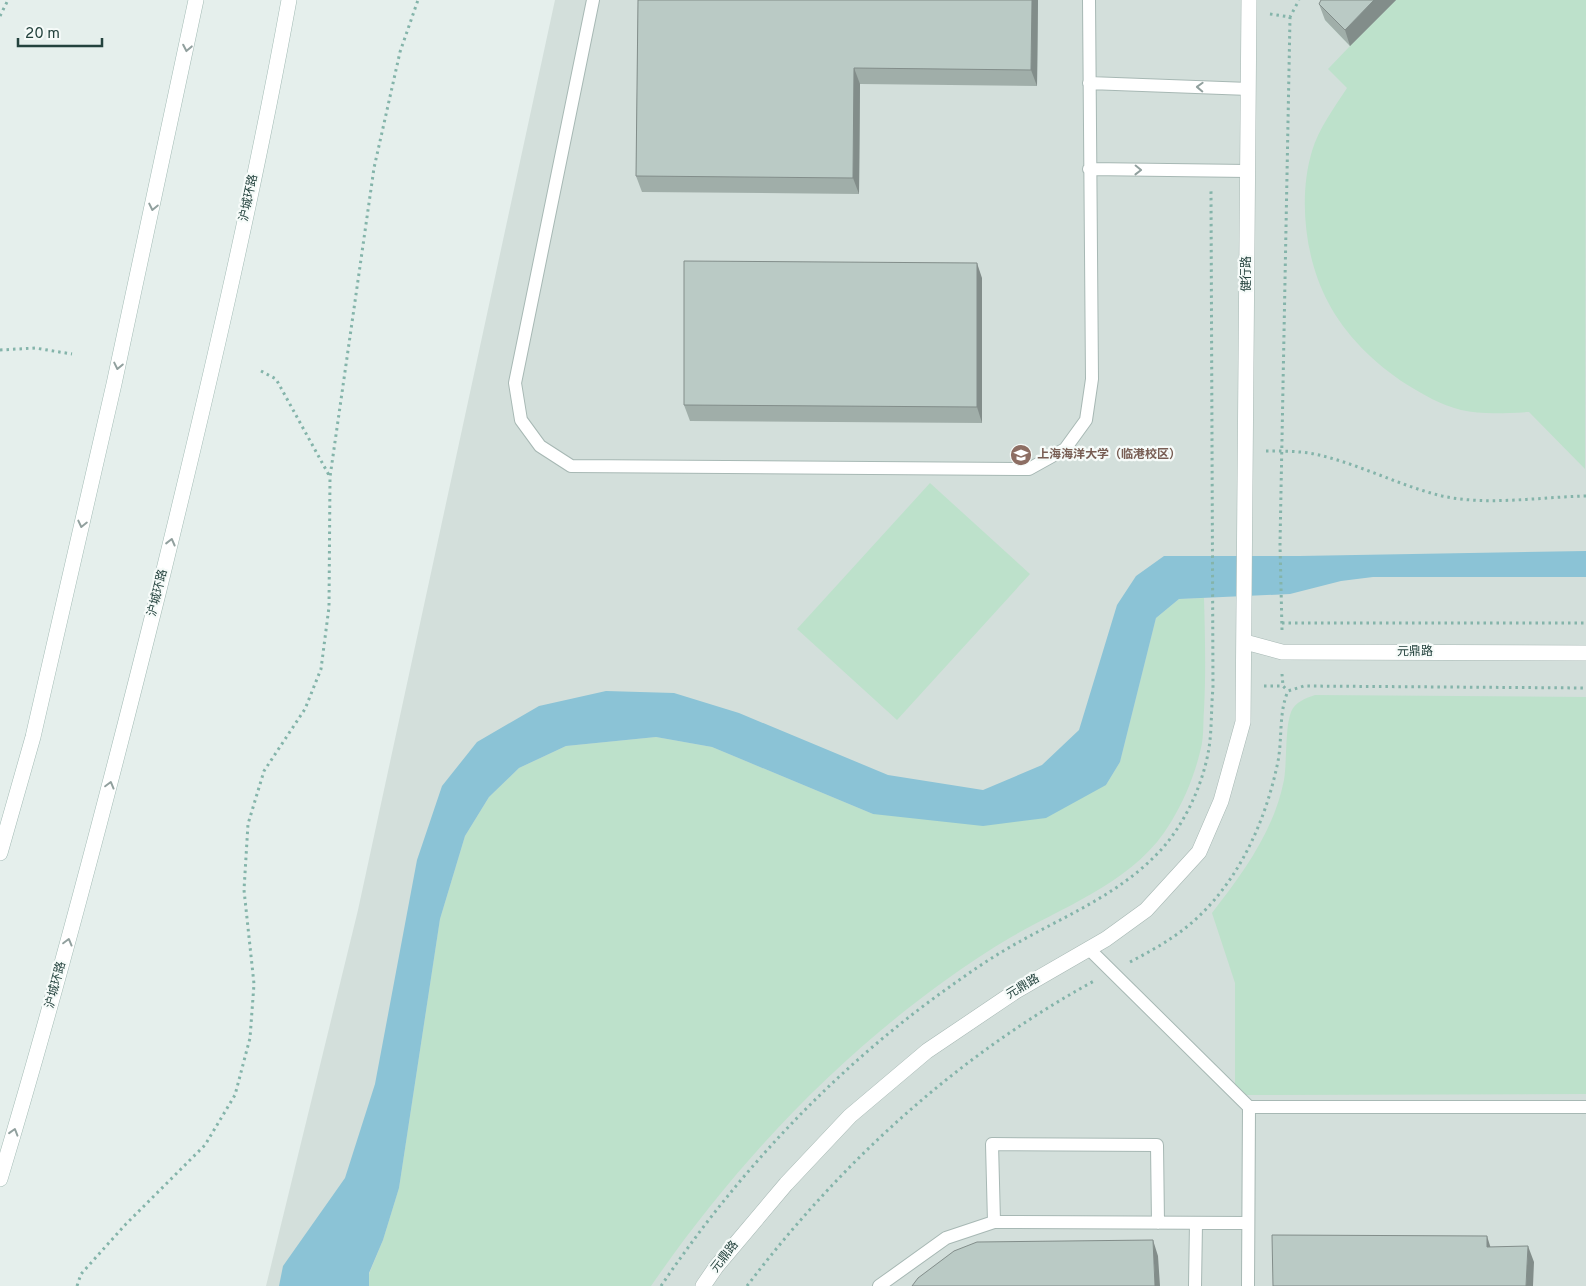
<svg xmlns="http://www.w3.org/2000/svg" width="1586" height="1286" viewBox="0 0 1586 1286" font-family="Overpass,'Noto Sans SC',sans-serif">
	<rect width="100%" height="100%" fill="#e5efec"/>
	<path fill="#d3dfdb" d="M555,0h1031v1286h-1320l92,-376z"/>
	<path fill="#bde1cb" d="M1333,0h253l-1,469 -56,-57c-23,1 -47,3 -68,-2 -20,-5 -39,-16 -55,-26 -31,-20 -61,-49 -78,-82 -23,-43 -30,-104 -16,-151 7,-23 22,-43 35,-63l-19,-19 22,-23 -25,-26z
		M930,483l100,91 -133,146 -100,-91z
		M1204,598c1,37 2,75 0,112 -1,13 0,26 -3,38 -6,26 -16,51 -30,74 -34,58 -102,82 -158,114 -24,14 -48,30 -70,46 -115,83 -212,188 -292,304h-282v-12l14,-34 16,-52 41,-269 25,-83 24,-39 30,-29 47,-22 90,-9 56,10 161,67 233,-29 14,-23 36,-144 23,-19z
		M1315,695l271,2v397l-351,1v-112l-23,-70c31,-40 62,-82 72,-133 3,-18 1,-53 7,-68 4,-10 15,-14 24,-17z"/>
	<path fill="#8bc3d6" d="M1586,551v26h-213l-32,4 -51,13 -111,5 -23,19 -36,144 -14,23 -60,33 -63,8 -110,-12 -161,-67 -56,-10 -90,9 -47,22 -30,29 -24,39 -25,83 -41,269 -16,52 -14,33v13h-90l4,-20 62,-88 30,-94 42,-224 25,-74 35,-44 62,-36 67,-15 68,2 65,20 149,62 95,15 59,-25 37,-35 38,-125 19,-29 28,-20h135z"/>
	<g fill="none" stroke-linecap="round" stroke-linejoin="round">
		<g stroke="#a7b8b4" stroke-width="14">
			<path id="service" d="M593,0l-78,383 6,37 19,26 31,20 458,3 36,-20 21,-29 6,-41 -3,-379
				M1089,83l160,6
				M1089,169l159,2
				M1089,949l160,158
				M994,1222l-2,-78 165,1 1,78
				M879,1286l67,-48 48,-16 254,1
				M1195,1286l1,-63
				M1248,1286l1,-179h337"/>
		</g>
		<g stroke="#a7b8b4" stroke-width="16">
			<path id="minor" d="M1245,642l37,10 304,1
				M703,1286l13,-19 70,-83 64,-68 77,-65 89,-60 90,-52 40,-29 53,-58 22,-51 22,-79 6,-722"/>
		</g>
		<g stroke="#a3bbb5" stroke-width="16">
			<path id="secondary" d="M0,853l33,-116 81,-353 82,-384
				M0,1179c59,-195 110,-392 159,-589 48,-196 94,-392 130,-590"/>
		</g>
		<path stroke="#84b4aa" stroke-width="3" stroke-dasharray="2.5 4" stroke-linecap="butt" d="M1270,14l20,3 9,-17
			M0,16l8,-16
			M0,350l35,-2 37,6
			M261,371l15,8 54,98
			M1266,451c19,0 39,0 57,5 40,10 78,30 119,40 46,10 97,1 144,0
			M1282,623h304
			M1282,630l-2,-86 10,-527
			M1282,674l1,12
			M1264,686h19l5,5
			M1130,962c15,-8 30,-16 43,-25 57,-38 90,-106 104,-171 6,-25 1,-52 11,-75l16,-5 282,2
			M77,1286l4,-12 44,-49 80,-80 30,-50 15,-57 4,-54 -10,-94 4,-66 16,-53 41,-62 16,-40 8,-62 1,-130 44,-309 26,-116 18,-52
			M661,1286c77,-114 174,-218 287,-298 22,-16 47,-33 71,-46 48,-27 100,-48 139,-89 26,-27 45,-68 51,-105 3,-20 2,-40 4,-60l-2,-497
			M747,1286c94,-124 210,-230 347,-305"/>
		<use href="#service" stroke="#fff" stroke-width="12"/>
		<use href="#minor" stroke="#fff" stroke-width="15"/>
		<use href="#secondary" stroke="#fff" stroke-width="15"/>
	</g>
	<path fill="#a0aea9" d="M638,0h400l-1,86 -177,-2 -1,110 -217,-2 -6,-16z
		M1321,0h75l-46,46 -25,-26 -6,-16z
		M982,278v145l-292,-2 -6,-16z"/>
	<path fill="#828d8a" d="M1032,0h6l-1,86 -6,-16z
		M1374,0h22l-46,46 -5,-16z
		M854,68l6,16 -1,110 -6,-16z
		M977,263l5,15v145l-5,-16z
		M1487,1236l5,16 -5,-5z
		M1153,1240l5,16 2,30h-5z
		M1528,1246l6,16 -1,24h-7z"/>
	<path fill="#bacac5" stroke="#828d8a" d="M638,0h394l-1,70 -177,-2 -1,110 -217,-2z
		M1321,0h53l-29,30 -26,-26z
		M684,261l293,2v144l-293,-2z
		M1272,1235l215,1v11l41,-1 -2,40h-253z
		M1153,1240l2,46h-243l6,-8 36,-27 23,-9z"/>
	<defs><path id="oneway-chevron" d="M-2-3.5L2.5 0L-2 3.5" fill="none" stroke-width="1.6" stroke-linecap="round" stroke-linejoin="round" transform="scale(1.25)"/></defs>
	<g stroke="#91a09e">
		<use href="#oneway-chevron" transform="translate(187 48) rotate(101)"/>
		<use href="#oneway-chevron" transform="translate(1200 87) rotate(-178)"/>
		<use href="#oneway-chevron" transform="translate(1138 170) rotate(1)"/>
		<use href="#oneway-chevron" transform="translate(153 207) rotate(102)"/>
		<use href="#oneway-chevron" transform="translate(118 366) rotate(102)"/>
		<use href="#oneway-chevron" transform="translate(82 524) rotate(103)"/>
		<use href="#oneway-chevron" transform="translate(171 542) rotate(-76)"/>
		<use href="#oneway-chevron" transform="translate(110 785) rotate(-75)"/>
		<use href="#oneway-chevron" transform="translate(68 942) rotate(-75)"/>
		<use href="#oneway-chevron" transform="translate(14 1132) rotate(-73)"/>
	</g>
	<defs>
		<g id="university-disc" transform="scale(1.125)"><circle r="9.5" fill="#8d6e63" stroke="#f6fbf9"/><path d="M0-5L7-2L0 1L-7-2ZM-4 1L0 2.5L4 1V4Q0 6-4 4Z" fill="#fff"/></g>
	</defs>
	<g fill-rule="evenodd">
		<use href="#university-disc" x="1021" y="455"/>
	</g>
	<g text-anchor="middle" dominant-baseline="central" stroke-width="4.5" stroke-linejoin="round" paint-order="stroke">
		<g font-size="12" fill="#23423d" stroke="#f6fbf9">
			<text transform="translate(249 198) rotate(-78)">沪城环路</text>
			<text transform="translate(1247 274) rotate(-90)">健行路</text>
			<text transform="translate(158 593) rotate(-76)">沪城环路</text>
			<text x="1415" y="652">元鼎路</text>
			<text transform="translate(56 985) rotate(-75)">沪城环路</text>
			<text transform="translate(1023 987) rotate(-31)">元鼎路</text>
			<text transform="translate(725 1257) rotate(-52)">元鼎路</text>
		</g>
		<g font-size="12" font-weight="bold" fill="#785e54" stroke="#f6fbf9" text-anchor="start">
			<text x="1037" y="455">上海海洋大学（临港校区）</text>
		</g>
	</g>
	<path d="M18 38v8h84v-8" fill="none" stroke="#23423d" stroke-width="2.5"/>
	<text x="25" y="38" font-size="15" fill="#23423d" stroke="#f6fbf9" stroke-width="4" paint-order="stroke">20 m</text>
</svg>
